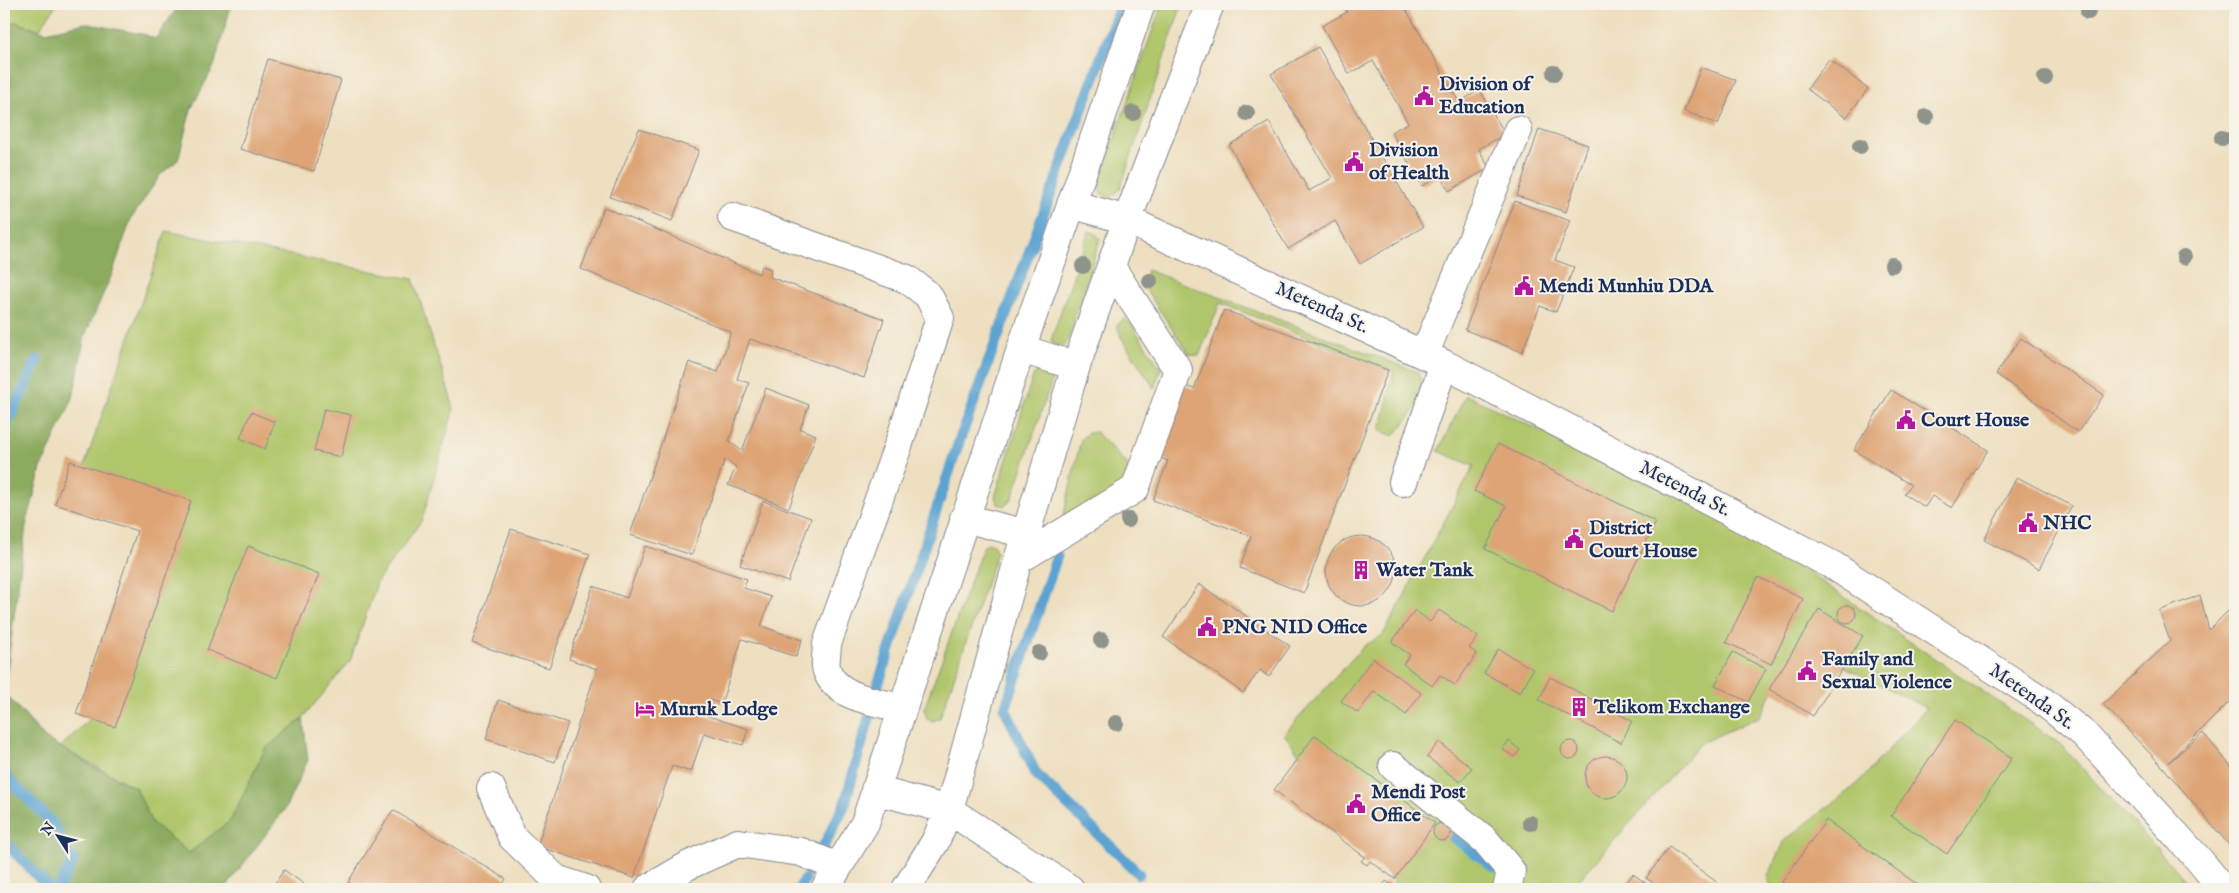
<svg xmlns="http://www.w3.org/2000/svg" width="2239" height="893" viewBox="0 0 2239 893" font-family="'IM FELL English',serif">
	<rect width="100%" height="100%" fill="#f7f3e8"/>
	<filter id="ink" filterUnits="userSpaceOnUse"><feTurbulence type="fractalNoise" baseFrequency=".02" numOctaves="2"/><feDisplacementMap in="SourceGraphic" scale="10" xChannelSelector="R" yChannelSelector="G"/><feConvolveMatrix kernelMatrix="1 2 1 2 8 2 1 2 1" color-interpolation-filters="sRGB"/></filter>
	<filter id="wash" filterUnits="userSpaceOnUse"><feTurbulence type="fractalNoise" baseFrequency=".0096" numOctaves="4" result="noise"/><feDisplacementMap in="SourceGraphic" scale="20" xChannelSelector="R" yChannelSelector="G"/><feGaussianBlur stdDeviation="1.12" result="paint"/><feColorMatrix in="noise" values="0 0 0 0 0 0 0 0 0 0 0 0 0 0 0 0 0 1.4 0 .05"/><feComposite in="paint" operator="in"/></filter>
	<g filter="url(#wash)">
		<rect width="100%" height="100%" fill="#eedfc0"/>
		<path fill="#b0c66b" stroke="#667a64" d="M4,4h53l-18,26 -23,-8 -12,2z
			M1162,4h20l-62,185 -9,9 -11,-5 -1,-11z
			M166,231l247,48 41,129 -32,112 -44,60 -28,81 -47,57 -38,31 -34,71 -42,33 -37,-30 -16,-35 -76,-41 30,-28 72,-195 -86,-34z
			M1089,231l6,2 5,6 -33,103 -6,6 -7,-1 -3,-7z
			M1147,270l271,102 7,20 -14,23 -17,21 -14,-5 14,-59 -174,-69 -21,53 -10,-2 -47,-70z
			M1125,318l6,6 30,45 -7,19 -33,-51 -4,-12z
			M1038,370l9,4 5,6 -40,119 -7,7 -7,-2 -3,-7 38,-121z
			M1466,395l271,129 323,220 119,129 12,16h-419l-5,-10 18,-39 71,-55 71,-77 -128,-64 -40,73 -58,26 -130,146h-175v-4l-112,-151 80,-88 19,-11 91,-169 -36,-15z
			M1096,432l33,34 -6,22 -60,30 18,-79 7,-6z
			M988,543l6,3 3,6 -57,166 -7,3 -6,-2 -3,-10 59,-162z"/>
		<path fill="#8cab5f" stroke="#546d5e" d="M180,4h49l2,2 -17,60 -23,43 -13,51 -17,14 -30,45 -19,55 -27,61 -12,63 -32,70 -15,58 -22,166 41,46 49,29 42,21 16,35 37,30 42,-33 34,-71 38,-31 5,42 -23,49 -59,78 -8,2h-159l-33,-31 -22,-26v-808l12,-2 30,10 39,-9 61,12 9,4z"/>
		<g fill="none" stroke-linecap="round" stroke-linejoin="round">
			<path stroke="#5ba3d1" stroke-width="11" d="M4,431l33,-71
				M1057,556l-52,153 31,65 103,100
				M876,691l84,-252 161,-435
				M4,771l3,7 45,45 21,38 -15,28
				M1453,837l41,30
				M4,841l46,48
				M822,849l22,-43 25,-88
				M799,889l6,-10"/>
		</g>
		<g id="blocks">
			<path fill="#dea476" d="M1342,4h61l56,98 21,-12 25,44 -26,15 10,19 -40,23 -9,-15 -18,10 -31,-54 17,-9 -35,-62 -24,13 -27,-48 25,-14z
				M1318,47l105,180 -63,37 -25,-43 -47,28 -59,-104 40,-23 40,69 23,-13 -61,-104z
				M268,59l73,21 -27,91 -74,-22z
				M1829,59l39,30 -22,29 -39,-29z
				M1701,67l35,13 -18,44 -34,-13z
				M639,129l60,21 -27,71 -62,-24z
				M1539,129l49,16 -22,67 -49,-16z
				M1515,201l55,20 -15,39 19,7 -18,45 -16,-6 -18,46 -57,-22z
				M604,207l155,67 3,-8 9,3 -1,8 114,42 -20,59 -114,-39 -13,40 12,4 -20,58 13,10 24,-63 43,17 -9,24 16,6 -27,73 -61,-23 8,-18 -11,-8 -33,96 -62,-20 59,-173 29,10 13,-40 -150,-63z
				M1224,310l164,60 -84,223 -64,-25 11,-32 -98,-36 15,-39 -26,-10 26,-71 26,9z
				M2021,338l83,57 -26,37 -82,-58z
				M1891,390l97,60 -36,58 -20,-12 -7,11 -21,-13 7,-9 -57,-35z
				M324,409l27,6 -10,42 -27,-6z
				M251,412l24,10 -10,27 -25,-11z
				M1498,444l158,78 -44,89 -127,-62 21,-43 -32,-15z
				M70,461l121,40 -76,226 -39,-13 61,-183 -82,-27z
				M2017,477l55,29 -33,63 -55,-29z
				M763,501l48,17 -23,64 -48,-17z
				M511,529l79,25 -41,114 -77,-25z
				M1326 571a35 35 0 1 1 70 0a35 35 0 1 1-70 0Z
				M248,546l71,28 -42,104 -70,-28z
				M645,546l102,33 -3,9 27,9 -10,29 41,14 -6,17 -54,-18 -21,65 -11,-4 -5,15 43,14 -5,16 -39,-12 -13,39 -19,-6 -38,112 -97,-32 60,-177 -28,-10 24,-73 34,12z
				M1758,577l45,22 -32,65 -45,-22z
				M1199,584l91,62 -21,31 -9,-7 -17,23 -80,-56z
				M2200,595l9,35 19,-19 7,8v77l-67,67 35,-30 32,38v81l-72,-85 -60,-63 67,-63 -11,-30z
				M1838 614a9 9 0 1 1 18 0a9 9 0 1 1-18 0Z
				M1819,609l44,27 -50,80 -44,-27z
				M1415,610l15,12 9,-12 39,27 -9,11 8,6 -22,31 -15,-10 -8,11 -29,-22 7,-9 -18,-13z
				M1498,649l35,20 -13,24 -36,-20z
				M1733,652l33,17 -18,33 -33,-17z
				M1373,658l48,35 -15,22 -32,-24 -16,22 -17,-12z
				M1550,677l82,44 -11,22 -82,-43z
				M498,700l70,23 -13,39 -69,-23z
				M1955,720l57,38 -65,96 -56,-38z
				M1315,735l120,88 -40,56 -25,-18 -3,4 -6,-4 4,-4 -91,-67z
				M1509,741l11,9 -6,7 -12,-8z
				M1561 750a9 9 0 1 1 18 0a9 9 0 1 1-18 0Z
				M1439,742l33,26 -12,14 -33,-25z
				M1585 777a21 21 0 1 1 42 0a21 21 0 1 1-42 0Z
				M393,810l113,69 -6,10h-140l-12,-7z
				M1826,820l95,67 -1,2h-128l-10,-7z
				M1433 832a9 9 0 1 1 18 0a9 9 0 1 1-18 0Z
				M1669,847l57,42h-65l-15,-11z
				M284,870l20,14 -4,5h-29z
				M1633,874l21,15h-32z
				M1386,881l12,8h-18z"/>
		</g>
	</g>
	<g filter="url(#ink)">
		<use href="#blocks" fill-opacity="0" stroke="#84878f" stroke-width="1"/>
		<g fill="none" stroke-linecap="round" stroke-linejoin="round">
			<g stroke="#84878f" stroke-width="30">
				<path id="minor" d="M1071,204l56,16 317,144 390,202 206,133 44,35 116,127 23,28
					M732,217l175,62 21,16 12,23 -41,125 -72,201c0,7 -3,20 0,27 10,27 50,31 74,37
					M1021,349l55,17
					M1424,355l94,-225
					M1403,482l41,-118
					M964,518l62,16
					M1018,560l117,-71 43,-119 -67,-103
					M1393,766l92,74 26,31 -4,18
					M491,788l21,49 44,42 30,10
					M875,790l74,20 121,79
					M648,889l41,-24 49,-22 63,9 37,15
					M825,889l40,-66 156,-474 120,-345
					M906,889l29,-47 14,-32 69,-250 58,-194 51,-146 83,-216"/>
			</g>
			<use href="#minor" stroke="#fff" stroke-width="28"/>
		</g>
		<g fill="#8e938c">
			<circle cx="2088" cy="12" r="8"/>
			<circle cx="1554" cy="73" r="8"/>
			<circle cx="2045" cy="78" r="8"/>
			<circle cx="1133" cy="113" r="8"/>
			<circle cx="1247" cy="113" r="8"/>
			<circle cx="1926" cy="117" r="8"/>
			<circle cx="2222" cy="138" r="8"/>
			<circle cx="1860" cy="146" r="8"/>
			<circle cx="2184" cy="257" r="8"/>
			<circle cx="1892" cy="265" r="8"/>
			<circle cx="1083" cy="266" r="8"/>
			<circle cx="1150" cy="281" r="8"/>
			<circle cx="1128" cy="520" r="8"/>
			<circle cx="1101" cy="640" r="8"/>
			<circle cx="1039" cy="653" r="8"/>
			<circle cx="1116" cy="723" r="8"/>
			<circle cx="1530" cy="823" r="8"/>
		</g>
	</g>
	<defs>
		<g id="civic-bare" transform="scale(1.5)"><path d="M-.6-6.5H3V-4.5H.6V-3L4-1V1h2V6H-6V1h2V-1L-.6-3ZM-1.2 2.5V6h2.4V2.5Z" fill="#b5179e" stroke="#f7f3e8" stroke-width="2.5" paint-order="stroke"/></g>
		<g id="building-bare" transform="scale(1.5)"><path d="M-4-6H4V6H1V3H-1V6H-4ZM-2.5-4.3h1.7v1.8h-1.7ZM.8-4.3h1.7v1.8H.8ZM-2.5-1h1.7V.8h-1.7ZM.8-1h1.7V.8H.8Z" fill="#b5179e" stroke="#f7f3e8" stroke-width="2.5" paint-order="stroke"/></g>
		<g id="hotel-bare" transform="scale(1.5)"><path d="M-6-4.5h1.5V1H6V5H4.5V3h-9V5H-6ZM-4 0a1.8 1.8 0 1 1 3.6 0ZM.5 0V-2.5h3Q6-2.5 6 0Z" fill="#b5179e" stroke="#f7f3e8" stroke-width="2.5" paint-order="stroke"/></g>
	</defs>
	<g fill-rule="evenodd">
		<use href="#civic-bare" x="1424" y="96"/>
		<use href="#civic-bare" x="1354" y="162"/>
		<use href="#civic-bare" x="1524" y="286"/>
		<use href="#civic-bare" x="1906" y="420"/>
		<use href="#civic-bare" x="2028" y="523"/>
		<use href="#civic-bare" x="1574" y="539"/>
		<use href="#building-bare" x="1361" y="570"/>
		<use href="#civic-bare" x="1207" y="627"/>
		<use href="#civic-bare" x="1807" y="671"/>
		<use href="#building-bare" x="1579" y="707"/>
		<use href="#hotel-bare" x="645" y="709"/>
		<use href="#civic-bare" x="1356" y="804"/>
	</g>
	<g text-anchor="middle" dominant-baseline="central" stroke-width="4" stroke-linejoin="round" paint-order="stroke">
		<g font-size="20" font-weight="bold" fill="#1b2f5e" stroke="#f7f3e8" text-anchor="start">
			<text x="1439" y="84">Division of<tspan x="1439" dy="23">Education</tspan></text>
			<text x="1369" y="150">Division<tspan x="1369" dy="23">of Health</tspan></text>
			<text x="1539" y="286">Mendi Munhiu DDA</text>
			<text x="1921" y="420">Court House</text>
			<text x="2043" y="523">NHC</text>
			<text x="1589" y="528">District<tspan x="1589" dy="23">Court House</tspan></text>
			<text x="1376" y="570">Water Tank</text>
			<text x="1222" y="627">PNG NID Office</text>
			<text x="1822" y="659">Family and<tspan x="1822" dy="23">Sexual Violence</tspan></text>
			<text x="1594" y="707">Telikom Exchange</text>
			<text x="660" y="709">Muruk Lodge</text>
			<text x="1371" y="792">Mendi Post<tspan x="1371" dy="23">Office</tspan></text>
		</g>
		<g font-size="20" fill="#1b2f5e" stroke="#f7f3e8">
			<text transform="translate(1322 308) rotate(24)">Metenda St.</text>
			<text transform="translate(1685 489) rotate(27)">Metenda St.</text>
			<text transform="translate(2032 697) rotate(35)">Metenda St.</text>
		</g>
	</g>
	<rect width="2239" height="893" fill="none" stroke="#f7f3e8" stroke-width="20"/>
	<g transform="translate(58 836) rotate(306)" stroke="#f7f3e8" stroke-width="4" paint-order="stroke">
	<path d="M0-4L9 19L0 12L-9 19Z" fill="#1b2f5e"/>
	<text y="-8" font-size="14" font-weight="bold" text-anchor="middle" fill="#1b2f5e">N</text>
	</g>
</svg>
